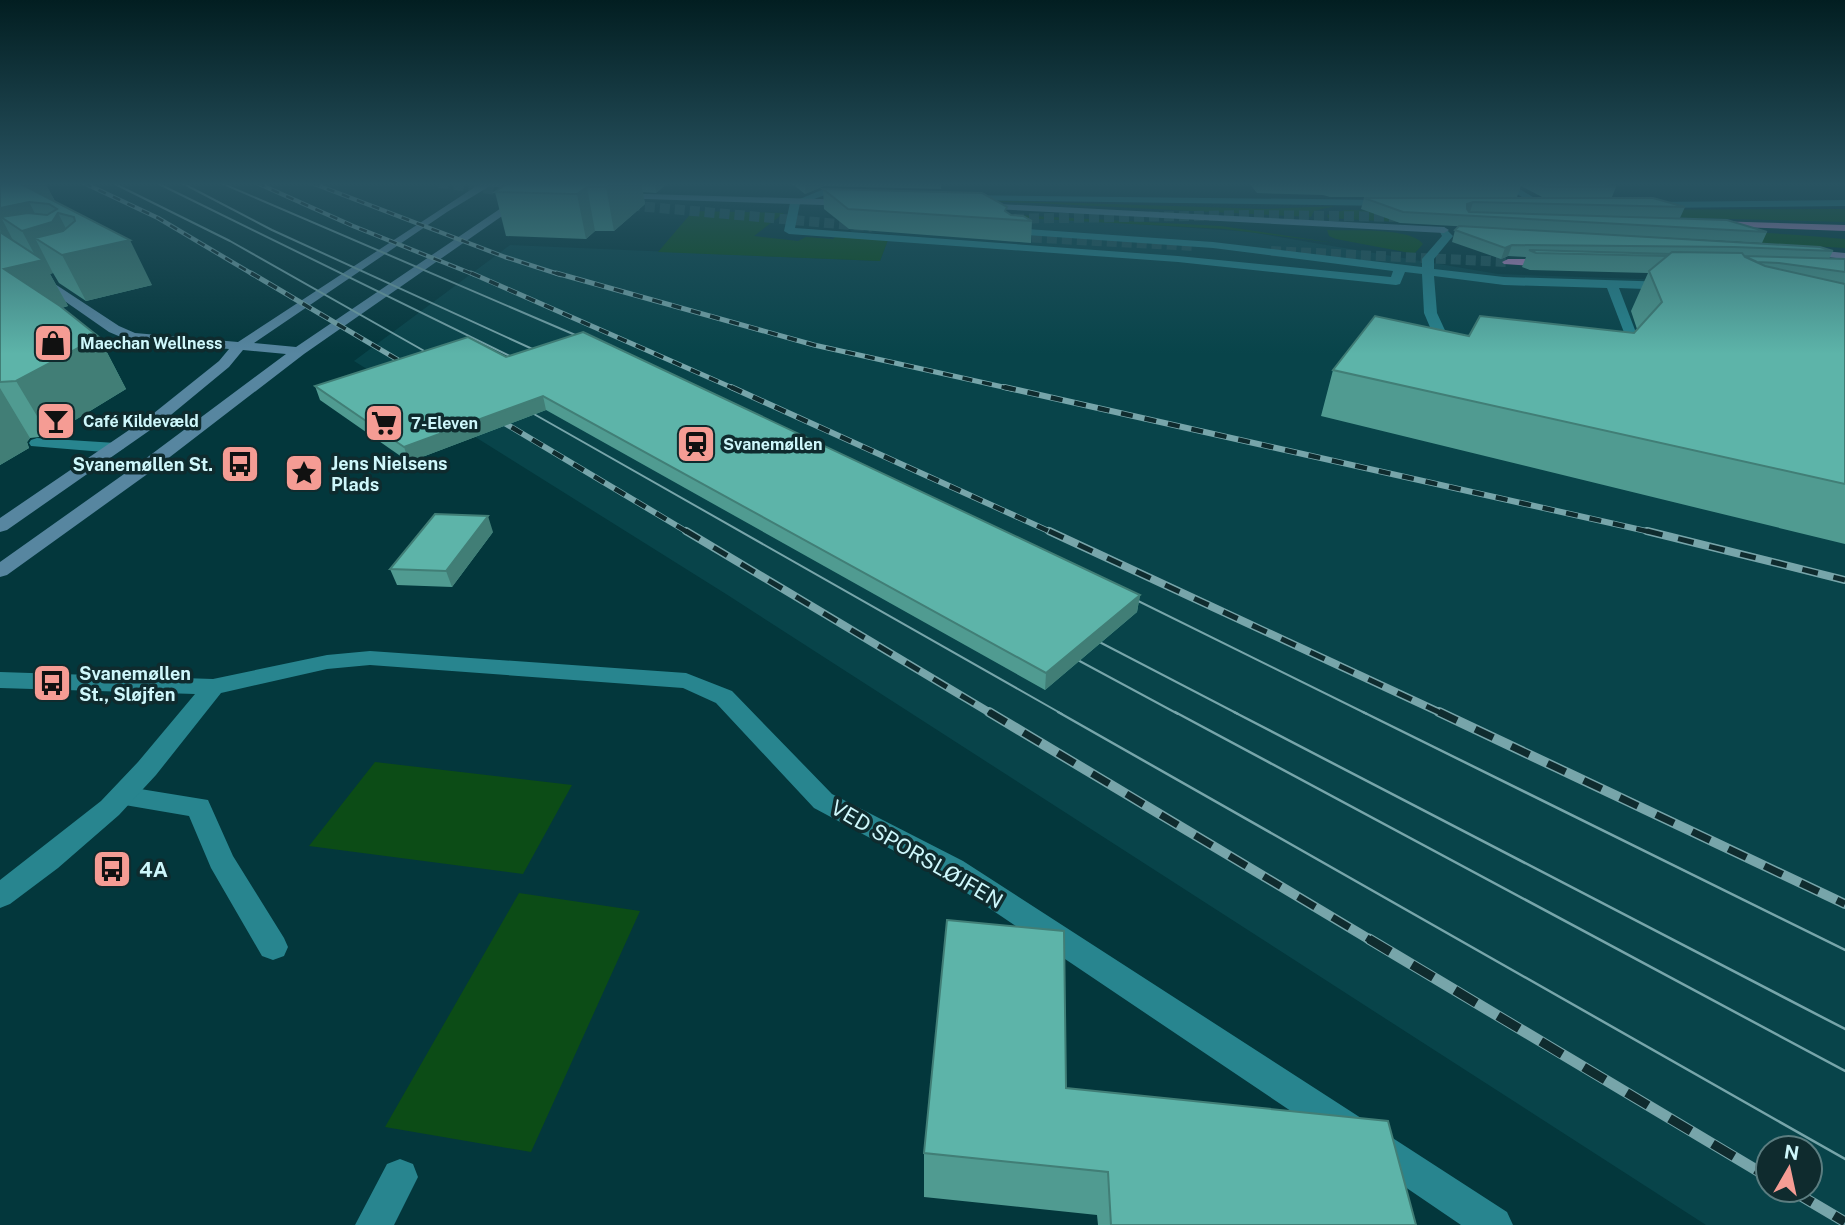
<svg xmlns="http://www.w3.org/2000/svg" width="1845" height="1225" viewBox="0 0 1845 1225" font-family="'Public Sans',sans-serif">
	<rect width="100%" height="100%" fill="#03373c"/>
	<path fill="#08444a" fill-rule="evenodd" d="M981,213l269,19 248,42 347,12v939h-139l-980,-631 -372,-233 156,-116 370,16 10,-27 -38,-2 -13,-11zM1768,1148h42v42h-42z"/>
	<path fill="#0c4c16" d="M855,196l411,13 69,-3 -21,5 -3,6 -276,-14 -213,-6z
		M1845,209v13l-391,-10 344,23 47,4v9l-517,-30 -1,-3 18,-5 104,2 50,-2z
		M693,211l91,2 -30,23 44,5 8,-4 27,2 3,-3 52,4 -8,21 -222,-9z
		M981,213l240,13 114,17 -111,-14 -238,-13z
		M1327,230c21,1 84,-3 96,14l-8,9h-5l-74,-14 -7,-3z
		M375,762l197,23 -49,89 -214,-28z
		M519,893l121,18 -109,241 -146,-25z"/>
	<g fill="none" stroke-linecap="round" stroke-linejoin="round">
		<path stroke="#215459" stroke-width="10" stroke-dasharray="10 5" stroke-linecap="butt" d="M439,183l85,10
			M615,204l257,23
			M999,219l251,-4 162,2
			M1002,236l192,10
			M1271,251l237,11"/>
		<path fill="#28858f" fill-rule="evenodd" d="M795,200l5,3 -5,25 383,28 213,21 2,-6 -180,-23 -202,-14 -5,-3 5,-3 202,14 209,25v-8l20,-23 -3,-6 5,-3 9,9 -19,23v10l70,8 167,5 6,4 -6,4 -52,-2 21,55 -14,14 -5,1 -7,-4 12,-12 -1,-7 -18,-47 -103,-3 -70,-9 3,37 12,26 -9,16 -5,1 -7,-4 7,-13 -11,-26 -2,-39 -17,-2 -5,12 -4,1 -218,-23 -389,-28 -5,-3 6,-28z
			M37,438l79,5 8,5 -8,5 -85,-7 -2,-3 2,-3z
			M122,786l86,14 25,56 51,82 4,9 -4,9 -11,4 -11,-4 -51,-88 -22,-52 -76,-13 -4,-7 4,-7z
			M400,1159l13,5 5,13 -24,48h-39l32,-61z"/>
		<path fill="#28858f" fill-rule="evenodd" d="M1499,183h10l38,22 -9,2z
			M824,189l25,1 5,3 -5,3 -24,-1 -30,11 -5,-3z
			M958,195l433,5 5,3 -5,3 -429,-6 -5,-3z
			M1845,200v6l-197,2 -5,-3 5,-3z
			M370,651l316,22 46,18 100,103 131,67 398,257 5,12 -1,4 11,-5 12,6 119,77 6,13h-52l-97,-66 -6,-12 2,-4 -11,4 -12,-5 -394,-265 -129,-69 -98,-105 -33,-15 -313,-23 -43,4 -106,24 -65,82 -37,40 -61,53 -48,36 -10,4v-28l101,-79 37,-39 57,-68 -195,-6v-16l213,7 114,-24z"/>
		<path fill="#5786a0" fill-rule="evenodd" d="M481,183h23l33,6 -5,3 -42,-6 -43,26 -193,131 42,4 223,-151 9,2 -224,156 -151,116 -146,105 -7,2v-15l141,-100 145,-108 -43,-4 -14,17 -63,52 -159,111 -7,2v-14l154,-105 65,-52 10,-12 -101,-9 -19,-8 -109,-76v-8l119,78 16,7 103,9z
			M613,193l240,7 5,3 -5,3 -237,-8 -3,-1z
			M980,203l464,24 5,3 -5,3 -468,-25v-4z"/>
		<path fill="#8787b2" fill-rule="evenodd" d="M1804,249l41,4v6l-45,-5 -2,-2z"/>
		<path fill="#c688c9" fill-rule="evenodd" d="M1714,221l131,4v6l-135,-5 -1,-2z
			M1508,259h44l6,4 -6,4 -48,-3 -2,-2z"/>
		<path stroke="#77a5aa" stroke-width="2" d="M113,183l117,58 212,120
			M157,183l371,182
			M182,183l90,47 278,127
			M221,183l373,160
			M518,405l544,309
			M1122,593l245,121
			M1084,634l154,80
			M1061,651l117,63"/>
		<path stroke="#77a5aa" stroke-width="2.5" d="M1058,712l787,447
			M1175,712l670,359
			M1234,712l611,317
			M1363,712l482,238"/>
		<g stroke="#77a5aa" stroke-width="4.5">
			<path id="rail-far5" d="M84,183l74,35 96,57
				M257,183l96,43 122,49
				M312,183l193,74 56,18"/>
		</g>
		<g stroke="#77a5aa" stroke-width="5">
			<path id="rail-far4" d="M251,273l164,97
				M471,273l264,116
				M556,273l258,72 198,44"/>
		</g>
		<g stroke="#77a5aa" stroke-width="6">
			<path id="rail-far3" d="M731,387l322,146
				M1004,387l651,146
				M491,415l198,118"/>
		</g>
		<g stroke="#77a5aa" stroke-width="8">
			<path id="rail-far2" d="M686,531l306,183
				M1049,531l394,183
				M1647,531l198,49"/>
		</g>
		<g stroke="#77a5aa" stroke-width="10">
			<path id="rail-far1" d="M989,712l383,229
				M1439,712l406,192"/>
		</g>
		<g stroke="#77a5aa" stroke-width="11">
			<path id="rail" d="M1369,939l399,238
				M1791,1190l54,32"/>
		</g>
		<use href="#rail-far5" stroke="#0f2b2e" stroke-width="2.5" stroke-dasharray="8" stroke-linecap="butt"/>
		<use href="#rail-far4" stroke="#0f2b2e" stroke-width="3.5" stroke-dasharray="10" stroke-linecap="butt"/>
		<use href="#rail-far3" stroke="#0f2b2e" stroke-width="4.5" stroke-dasharray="12" stroke-linecap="butt"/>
		<use href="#rail-far2" stroke="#0f2b2e" stroke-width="5" stroke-dasharray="16" stroke-linecap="butt"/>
		<use href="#rail-far1" stroke="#0f2b2e" stroke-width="7" stroke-dasharray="20" stroke-linecap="butt"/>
		<use href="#rail" stroke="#0f2b2e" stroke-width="9" stroke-dasharray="25" stroke-linecap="butt"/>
	</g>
	<path fill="#509b91" d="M0,183h45l10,18 97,84 -66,16 -27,-18 -6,-10 -3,1 18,32 -6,2 37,29 27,52 -77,47 -19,2 -3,4 2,6 -29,17z
		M508,183h160l-12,10 -13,-1 2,12 -31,27h-19l-9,8 -80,-3 -11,-44z
		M791,183h150v6l-117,-3 -19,8z
		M1249,183h351l16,4 -4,10h-70l-21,-11 -4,11h-187l-7,-2 -66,-2z
		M823,189l184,23 4,3 21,6 -1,22 -182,-14 -25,-20z
		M1364,198l321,9 -5,11 87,14 -5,11 -362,-20 -39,-14z
		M1455,230l378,21 -4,8h16v285l-524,-128 12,-46 136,-34 165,-3 3,-4 -6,-18 17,-38 -118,-3 -8,-3 4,-10 -18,-1 -7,3 -49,-17z
		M506,357l634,238 -3,17 -92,78 -499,-280 -137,52 -89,-62 -5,-14z
		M493,532l-41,55 -55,-2 -7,-16z
		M1066,1088l350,137h-318l-1,-10 -173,-18v-44z"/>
	<path fill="#417e76" d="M17,183h28l17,31 -5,-5 -8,-5 -20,-2 12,23 17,-12 20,39 52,-12 22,45 -66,16 -24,-46 -27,-17 18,35 -3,1 18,32 -38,10 -26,-47 34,-8 -16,-30 -21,-14 18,35 -6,1 -13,-23v-22z
		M612,183h29l4,21 -31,27 -8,-44z
		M655,183h13l-12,10z
		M808,183h16v3l-19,8v-10z
		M587,187l8,44 -9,8 -9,-45z
		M1473,202l-3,10 -6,2 3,-10z
		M1512,245l-4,11 -7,3 4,-11z
		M99,337l27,52 -77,47 -33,-55z
		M0,388l30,50 -3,4 2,6 -29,17z
		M543,396l3,14 -137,52 -5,-15z
		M488,516l5,16 -41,55 -6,-16z
		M1140,595l-3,17 -92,78 1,-17z"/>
	<path fill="#5db4a9" stroke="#417e76" stroke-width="2" d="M0,183h19l111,57 -68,15 -27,-17 28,-7 12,-10 -1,-4 -16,-4 -6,9 -30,9 -21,-14 27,-4 19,2 10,-6 -8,-5 -20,-2 -29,6z
		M508,183h104l-6,4h-19l-10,7 -82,-2z
		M1536,183h64l16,4h-71z
		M823,189l159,4 25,14 -2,4 6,4 12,1 9,5 -184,-12z
		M1364,198h289l32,9 -212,-5 -6,2v5l2,3 258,8 40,12 -364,-20z
		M1459,226l361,21 13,4 -98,-4 -223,-2 -7,3 -50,-18z
		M0,232l43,28 -39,9 56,37 39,31 -83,44 -16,1z
		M1529,250l140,4 -3,2 -130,-3z
		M1672,252l70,1 3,4 20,9 80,18v200l-512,-114 42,-54 94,20 11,-20 154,17 28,-31 -13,-31z
		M1744,256l101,3v13l-66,-9 -22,-1z
		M583,332l557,263 -94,78 -503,-277 -139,51 -89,-61 153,-49 38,20z
		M435,514l53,2 -42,55 -56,-2z
		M947,920l117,11 2,157 322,33 28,104h-305l-3,-53 -184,-19z"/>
	<linearGradient id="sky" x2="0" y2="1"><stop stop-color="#021e21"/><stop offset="0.52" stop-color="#285361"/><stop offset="1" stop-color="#285361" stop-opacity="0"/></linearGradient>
	<rect width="1845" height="354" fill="url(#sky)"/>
	<defs>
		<g id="shop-square" transform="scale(2.0125)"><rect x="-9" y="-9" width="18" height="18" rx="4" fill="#f59c94" stroke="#0f2b2e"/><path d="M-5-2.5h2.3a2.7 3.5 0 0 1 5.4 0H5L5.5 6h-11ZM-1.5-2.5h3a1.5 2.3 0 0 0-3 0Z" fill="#111"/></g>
		<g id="bar-square" transform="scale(2.0125)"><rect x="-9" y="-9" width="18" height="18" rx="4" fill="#f59c94" stroke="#0f2b2e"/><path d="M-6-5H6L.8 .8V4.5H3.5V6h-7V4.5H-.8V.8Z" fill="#111"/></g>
		<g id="supermarket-square" transform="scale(2.0125)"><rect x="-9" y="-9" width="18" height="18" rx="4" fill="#f59c94" stroke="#0f2b2e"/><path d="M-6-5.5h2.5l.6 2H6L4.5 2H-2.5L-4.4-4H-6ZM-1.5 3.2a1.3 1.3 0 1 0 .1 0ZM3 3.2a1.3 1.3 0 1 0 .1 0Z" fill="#111"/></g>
		<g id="station-square" transform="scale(2.0125)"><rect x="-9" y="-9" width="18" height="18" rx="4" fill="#f59c94" stroke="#0f2b2e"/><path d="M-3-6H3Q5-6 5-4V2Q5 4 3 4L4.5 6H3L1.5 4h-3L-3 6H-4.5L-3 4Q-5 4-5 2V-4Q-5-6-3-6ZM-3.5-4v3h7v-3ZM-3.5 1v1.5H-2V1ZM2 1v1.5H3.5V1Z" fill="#111"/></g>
		<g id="bus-square" transform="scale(2.0125)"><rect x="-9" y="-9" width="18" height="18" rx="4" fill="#f59c94" stroke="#0f2b2e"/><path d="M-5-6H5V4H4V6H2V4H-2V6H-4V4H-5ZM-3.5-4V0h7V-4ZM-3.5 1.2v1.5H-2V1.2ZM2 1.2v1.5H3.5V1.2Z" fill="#111"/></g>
		<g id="sight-square" transform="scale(2.0125)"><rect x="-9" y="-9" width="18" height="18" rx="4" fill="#f59c94" stroke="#0f2b2e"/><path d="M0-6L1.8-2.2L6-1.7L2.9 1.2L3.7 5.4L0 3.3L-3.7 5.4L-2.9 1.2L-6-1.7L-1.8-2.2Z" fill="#111"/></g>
	</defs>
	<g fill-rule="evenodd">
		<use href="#shop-square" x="53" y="343"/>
		<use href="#bar-square" x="56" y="421"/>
		<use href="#supermarket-square" x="384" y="423"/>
		<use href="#station-square" x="696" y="444"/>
		<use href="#bus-square" x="240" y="464"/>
		<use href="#sight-square" x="304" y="473"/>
		<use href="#bus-square" x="52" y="683"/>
		<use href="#bus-square" x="112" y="869"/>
	</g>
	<g text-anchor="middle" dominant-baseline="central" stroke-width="7" stroke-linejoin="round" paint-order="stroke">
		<g font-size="16" font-weight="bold" fill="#cef7fb" stroke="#0f2b2e" text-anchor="start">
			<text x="80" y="343">Maechan Wellness</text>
			<text x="83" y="421">Café Kildevæld</text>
			<text x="411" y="423">7-Eleven</text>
			<text x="723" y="444">Svanemøllen</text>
		</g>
		<g font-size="18" font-weight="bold" fill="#cef7fb" stroke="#0f2b2e" text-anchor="start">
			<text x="331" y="463">Jens Nielsens<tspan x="331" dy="21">Plads</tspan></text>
			<text x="213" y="464" text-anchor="end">Svanemøllen St.</text>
			<text x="79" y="673">Svanemøllen<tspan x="79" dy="21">St., Sløjfen</tspan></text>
		</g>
		<g font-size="21" fill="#cef7fb" stroke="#0f2b2e">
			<text transform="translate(917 854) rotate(30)">VED SPORSLØJFEN</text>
		</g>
		<g font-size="21" font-weight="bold" fill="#cef7fb" stroke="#0f2b2e" text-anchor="start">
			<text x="139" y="869">4A</text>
		</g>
	</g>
	<g transform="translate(1789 1169) rotate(9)"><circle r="33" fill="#0f2b2e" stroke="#5b7d80" stroke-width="2"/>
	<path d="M0-5L12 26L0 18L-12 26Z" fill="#f59c94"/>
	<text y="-10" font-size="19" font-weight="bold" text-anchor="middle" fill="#cef7fb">N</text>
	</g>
</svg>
